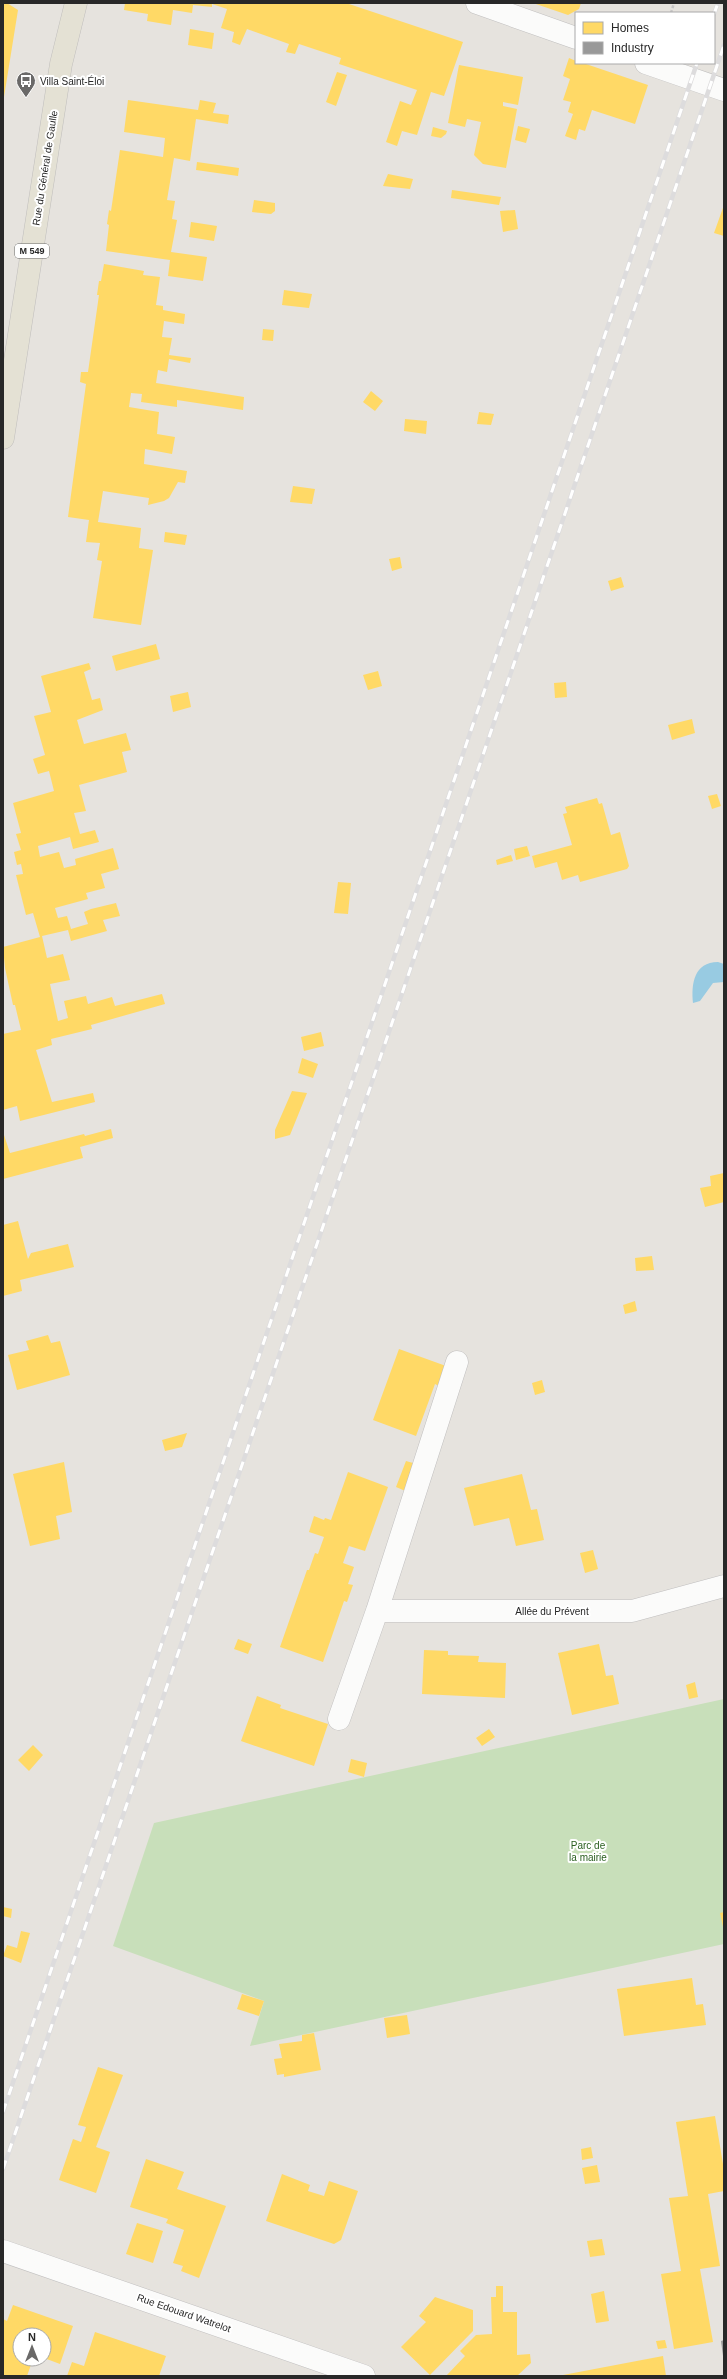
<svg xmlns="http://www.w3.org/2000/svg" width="727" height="2379" viewBox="0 0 727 2379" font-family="Helvetica,sans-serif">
	<rect width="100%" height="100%" fill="#e6e3de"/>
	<path fill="#c8dfba" d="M724,1699v245l-474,102 14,-45 -151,-55 41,-123z"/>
	<path fill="#98cbe2" d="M718,962l6,2v18l-11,1 -13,18 -7,2c-2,-19 1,-41 25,-41z"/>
	<path fill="#ffd966" d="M7,3l11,7 -14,87 -1,-93z
		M125,3h221l117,39 -19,54 -13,-4 -14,43 -15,-4 -5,15 -11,-4 14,-41 11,4 6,-15 -78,-26 2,-6 -42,-14 -4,10 -9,-2 3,-8 -42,-15 -7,16 -8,-3 2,-10 -13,-4 6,-19 -15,-5v3l-19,-2 -1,8 -19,-3 -2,15 -24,-4 1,-7 -24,-4z
		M533,3h48l-2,6 -11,6z
		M190,29l24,4 -2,16 -24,-4z
		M569,58l7,3v2h7l65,22 -13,39 -43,-14 -7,21 -6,-2 -3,11 -11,-4 8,-22 -5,-2 3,-10 -8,-2 7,-21 -7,-3z
		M459,65l64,12 -5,28 -15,-3v4l14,3 -11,59 -23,-4 -9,-9 7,-33 -14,-3 -2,8 -17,-4z
		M337,72l10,3 -11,31 -10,-4z
		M128,100l70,10 2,-10 16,3 -3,10 16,2 -1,9 -32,-5 -6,42 -16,-3 -7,42 8,1 -3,18 5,1 -6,32 36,5 -4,24 -35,-5 2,-16 -64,-9 3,-26 -2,-1 2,-14 2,1 9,-61 43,7 2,-19 -41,-6z
		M518,126l12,3 -4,14 -11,-3z
		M433,127l14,4 -1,3 -5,4 -10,-2z
		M197,162l42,6 -1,8 -42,-6z
		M388,174l25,5 -3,10 -27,-3z
		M452,190l49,7 -2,8 -48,-7z
		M254,200l21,3v8l-4,3 -19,-2z
		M724,205v31l-10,-3z
		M515,210l3,19 -15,3 -3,-21z
		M191,222l26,4 -3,15 -25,-4z
		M104,264l40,7 -1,4 17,2 -4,28 7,1v4l22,4 -1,10 -20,-3 -2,16 10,1 -3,17 22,3 -1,5 -21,-4 -2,13 -9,-2 -2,13 88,14 -1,13 -66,-10v7l-36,-5 1,-8 -11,-1 -2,14 30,5 -2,22 18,3 -3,17 -27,-5 -1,15 43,7 -2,12 -7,-1 -9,16 -5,3 -16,4 1,-7 -46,-7 -5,31 43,6 -2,20 14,2 -12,75 -48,-7 9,-57 -5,-1 3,-17 -14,-1 3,-22 -21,-3 18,-133 -6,-2 1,-10h7l11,-77h-2l2,-14h2z
		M284,290l28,4 -3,14 -27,-3z
		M263,329l11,1 -1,11 -11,-1z
		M371,391l12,10 -8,10 -12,-9z
		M479,412l15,2 -3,11 -14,-1z
		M405,419l22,2 -1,13 -22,-3z
		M293,486l22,3 -3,15 -22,-2z
		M165,532l22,3 -2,10 -21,-3z
		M400,557l2,11 -10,3 -3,-12z
		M621,577l3,10 -13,4 -3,-10z
		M156,644l4,15 -44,12 -4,-15z
		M89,663l2,6 -7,3 8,28 8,-2 3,12 -26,10 7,24 42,-11 5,17 -9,2 5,20 -48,13 7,26 -12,2 6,21 15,-4 4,12 -26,7 -3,-12 -32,9 2,11 19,-5 5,16 12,-3 -1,-6 38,-11 6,21 -18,5 4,14 -19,5 2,6 -33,9 3,10 9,-2 4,13 17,-5 -4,-12 7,-3 25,-6 4,13 -17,4 4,11 -36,10 -3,-11 -26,6 5,22 16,-4 7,26 -20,4 8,37 10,-3 -4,-17 22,-5 2,8 24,-7 3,9 47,-12 3,10 -74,21 1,4 -41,10 1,6 -16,5 16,52 41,-9 2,9 -75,19 -3,-15 -14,4v-76l18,-4 -6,-25h-2l-8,-37 -2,-21 37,-10 -7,-24 -7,2 -10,-40 7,-1 -2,-10 -4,1 -3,-13 7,-2 -5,-16 5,-1 -8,-30 41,-12 -5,-20 -11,3 -5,-15 12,-4 -11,-39 17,-4 -10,-36z
		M378,671l4,15 -14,4 -5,-15z
		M566,682l1,15 -12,1 -1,-15z
		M188,692l3,15 -18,5 -3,-16z
		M692,719l3,14 -23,7 -4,-15z
		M717,794l4,12 -9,3 -4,-13z
		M597,798l2,6 3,-1 9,32 9,-3 9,34 -2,3 -47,13 -2,-7 -16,5 -5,-18 -22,6 -3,-12 40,-11 -9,-31 4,-1 -2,-6z
		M527,846l3,10 -14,4 -2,-11z
		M511,855l2,6 -16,4 -1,-5z
		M338,882l13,1 -3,31 -14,-1z
		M321,1032l3,14 -20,5 -3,-14z
		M302,1058l16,6 -5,14 -15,-5z
		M292,1091l15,2 -17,42 -15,4v-9z
		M111,1129l2,9 -33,9 3,11 -80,21v-47l7,21 74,-19 1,2z
		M724,1173v29l-19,5 -5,-19 11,-2 -1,-10z
		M18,1221l10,38 3,-6 37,-9 6,23 -54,13 2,11 -19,5v-71z
		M652,1256l2,14 -18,1 -1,-13z
		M635,1301l2,10 -12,3 -2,-9z
		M48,1335l3,8 9,-2 10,34 -53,15 -9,-35 21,-5 -3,-9z
		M399,1349l47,17 -7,20 -4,-2 -19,52 -43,-16z
		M542,1380l3,12 -10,3 -3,-12z
		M187,1433l-5,14 -17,4 -3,-11z
		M406,1461l14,4 -10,28 -14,-6z
		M64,1462l8,50 -16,4 4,23 -30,7 -17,-72z
		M348,1472l40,15 -23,64 -16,-5 -6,17 11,4 -6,17 5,1 -6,17 -3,-1 -21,61 -43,-15 27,-77h2l6,-17 3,1 6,-17 -15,-5 5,-16 10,4 1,-2 6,2z
		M522,1474l9,36 6,-1 7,31 -28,6 -7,-28 -35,8 -10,-38z
		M593,1550l5,19 -13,4 -5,-20z
		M238,1639l14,5 -4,10 -14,-5z
		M599,1644l7,32 7,-1 6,29 -47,11 -14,-62z
		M424,1650l24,1v4l31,1 -1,6 28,1 -1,35 -83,-4z
		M695,1682l3,15 -9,2 -3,-14z
		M257,1696l24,9 -1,3 48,16 -14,42 -73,-25z
		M489,1729l6,8 -13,9 -6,-8z
		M33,1745l10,10 -14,16 -11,-11z
		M351,1759l16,4 -3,14 -16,-5z
		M3,1907l9,2 -1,9 -8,-2z
		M724,1912v15h-1l-3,-14z
		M21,1931l9,2 -9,30 -18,-7 4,-11 10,3z
		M692,1978l4,27 7,-1 3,21 -82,11 -7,-47z
		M242,1994l22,7 -5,15 -22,-7z
		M407,2015l3,19 -23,4 -3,-20z
		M314,2033l7,37 -37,7v-3l-7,1 -3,-16 8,-1 -3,-14 23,-3v-6z
		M98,2067l25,8 -27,72 14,5 -14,41 -37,-13 14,-41 8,3 5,-15 -8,-2z
		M715,2116l9,54v21l-16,3 12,72 -20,3 13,73 -39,7 -13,-75 20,-3 -12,-73 19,-2 -12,-74z
		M591,2147l2,11 -11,2 -1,-11z
		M146,2159l38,13 -7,17 49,17 -27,72 -18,-7 2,-5 -10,-3 11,-33 -18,-7 2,-4 -38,-12z
		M597,2165l3,17 -15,2 -3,-16z
		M282,2174l28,11 -2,6 16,5 5,-15 29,10 -17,49 -7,4 -68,-23z
		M137,2223l26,8 -10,32 -27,-9z
		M602,2239l3,16 -15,2 -3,-16z
		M496,2286h7v26h14v43l13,-1 1,9 -14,13h-71l19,-20 -5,-5 16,-16 16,-1 -1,-37h5z
		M604,2291l5,30 -13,2 -5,-29z
		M435,2297l38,13v21l-43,44 -29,-28 25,-25 -7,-6z
		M13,2305l60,21 -13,38 -16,-6v-23h-24v24h13l-6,17h-24v-57l4,2z
		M95,2332l71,24 -7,20h-92l5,-14 12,4z
		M665,2340l2,8 -9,1 -2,-8z
		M663,2356l3,20h-103v-1z"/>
	<path fill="#999" d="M724,2340v16h-1l-2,-15z"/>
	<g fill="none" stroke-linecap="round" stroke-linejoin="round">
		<g stroke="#c0bfbf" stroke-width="23">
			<path id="street" d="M377,1611h255l92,-25
				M339,1719l38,-108 80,-249"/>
		</g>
		<g stroke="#c0bfbf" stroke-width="23">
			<path id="secondary" d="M477,3l99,35
				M646,63l78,27
				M3,2251l361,125"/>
		</g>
		<g stroke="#bfbdbc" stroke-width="23">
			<path id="primary" d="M3,438l58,-374 15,-61"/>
		</g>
		<path stroke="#c6c5c5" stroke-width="2.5" stroke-dasharray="3 2" stroke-linecap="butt" d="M671,13l3,-10"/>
		<use href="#street" stroke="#fbfbfa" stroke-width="22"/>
		<use href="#secondary" stroke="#fbfbfa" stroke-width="22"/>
		<use href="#primary" stroke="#e4e1d4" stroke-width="22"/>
		<g stroke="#dddcdd" stroke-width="4.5">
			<path id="rail" d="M714,14l4,-11
				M3,2112l694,-2049
				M3,2169l721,-2124"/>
		</g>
		<use href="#rail" stroke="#fff" stroke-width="3" stroke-dasharray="9" stroke-linecap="butt"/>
	</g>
	<defs>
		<g id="bus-pin" transform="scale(1)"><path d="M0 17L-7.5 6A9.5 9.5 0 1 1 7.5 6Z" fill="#6a6968" stroke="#fff"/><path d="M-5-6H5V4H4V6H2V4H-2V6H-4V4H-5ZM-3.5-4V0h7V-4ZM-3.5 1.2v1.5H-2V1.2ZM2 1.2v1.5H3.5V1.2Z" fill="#fff"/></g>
	</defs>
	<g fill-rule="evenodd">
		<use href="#bus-pin" x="26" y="81"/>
	</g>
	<g text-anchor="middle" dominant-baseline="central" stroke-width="4" stroke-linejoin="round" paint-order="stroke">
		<rect fill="#fff" stroke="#686868" stroke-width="1" x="15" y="244" width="34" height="14" rx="3"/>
		<g font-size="9" font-weight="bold" fill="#282828">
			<text x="32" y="251">M 549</text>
		</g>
		<g font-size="10" fill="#282828" stroke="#fff" text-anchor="start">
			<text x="40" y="81">Villa Saint-Éloi</text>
		</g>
		<g font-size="10" fill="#282828" stroke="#fff">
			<text transform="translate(45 168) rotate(-81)">Rue du Général de Gaulle</text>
			<text x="552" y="1611">Allée du Prévent</text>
			<text transform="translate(184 2313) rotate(19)">Rue Edouard Watrelot</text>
		</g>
		<g font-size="10" fill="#295e1f" stroke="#fff">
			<text x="588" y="1845">Parc de<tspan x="588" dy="12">la mairie</tspan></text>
		</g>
	</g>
	<rect width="727" height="2379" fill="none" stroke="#282828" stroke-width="8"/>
	<rect x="575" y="12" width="140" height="52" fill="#ffffff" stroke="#a9a9a9"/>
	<rect x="583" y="22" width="20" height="12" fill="#ffd966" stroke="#a9a9a9"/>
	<text x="611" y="32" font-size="12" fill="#282828">Homes</text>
	<rect x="583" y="42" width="20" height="12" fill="#999999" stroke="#a9a9a9"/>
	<text x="611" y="52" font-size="12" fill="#282828">Industry</text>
	<g transform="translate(32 2347)"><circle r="19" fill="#ffffff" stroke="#a9a9a9"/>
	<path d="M0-3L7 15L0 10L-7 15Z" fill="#6a6968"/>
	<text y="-6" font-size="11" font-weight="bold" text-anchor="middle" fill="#282828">N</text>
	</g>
</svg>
